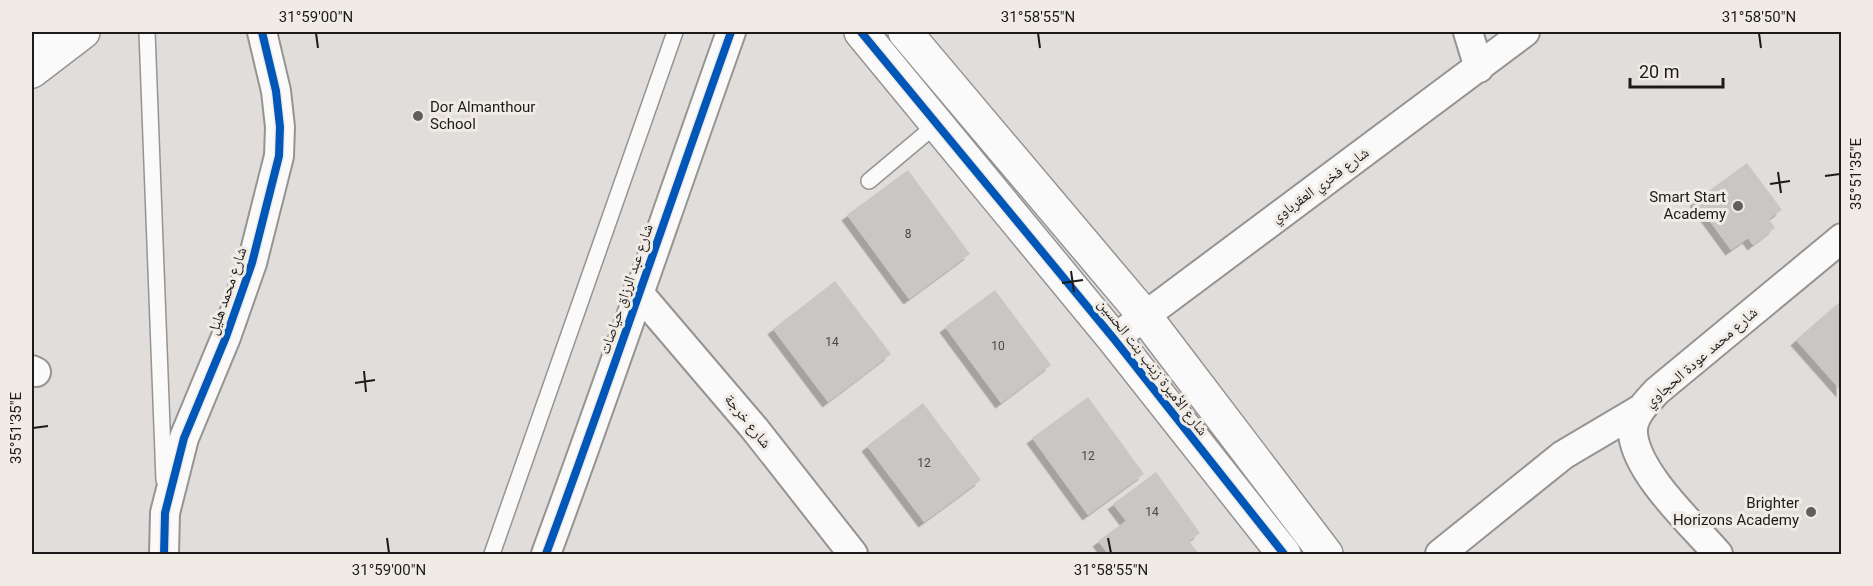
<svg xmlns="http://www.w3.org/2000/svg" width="1873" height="586" viewBox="0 0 1873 586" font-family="Roboto,'Noto Naskh Arabic',sans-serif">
	<defs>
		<filter id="shadow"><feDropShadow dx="-5.5" dy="5.5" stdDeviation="0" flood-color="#0004"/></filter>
	</defs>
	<rect width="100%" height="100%" fill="#e0dddb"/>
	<path fill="#c9c6c4" filter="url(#shadow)" d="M1747,163l35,47 -13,9 6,9 -22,17 -5,-7 -17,12 -36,-49z
		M908,170l62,84 -61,45 -62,-84z
		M835,281l56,73 -63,48 -55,-73z
		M995,290l56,75 -50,38 -56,-76z
		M1842,300v92l-46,-52z
		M1088,397l56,77 -56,41 -56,-77z
		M923,403l58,77 -57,42 -57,-76z
		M1156,472l44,61 -11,8 10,13h-91l-10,-13 28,-20 -13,-17z"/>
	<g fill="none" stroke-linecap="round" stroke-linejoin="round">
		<g stroke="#969492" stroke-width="18">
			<path id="service" d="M147,32l17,448
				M869,181l68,-57
				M492,554l183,-522"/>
		</g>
		<g stroke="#969492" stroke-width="32">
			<path id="minor" d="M1468,32l11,36
				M638,292l116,136 99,126
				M1114,339l411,-307
				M32,370l4,2
				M164,554l1,-41 19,-75 42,-101 26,-74 27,-107 1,-29 -4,-36 -14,-59
				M546,554c64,-173 123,-348 185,-522
				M1440,554l123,-99 76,-45
				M1718,554c-26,-30 -81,-80 -85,-120 -2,-17 13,-31 24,-43l185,-153"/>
		</g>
		<g stroke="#969492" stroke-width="36">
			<path id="tertiary" d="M861,32l253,307 170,215
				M905,32l239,283 182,239
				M32,41l10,-9
				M32,71l51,-39"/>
		</g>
		<use href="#service" stroke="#fafafa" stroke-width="15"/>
		<use href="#minor" stroke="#fafafa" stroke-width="28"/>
		<use href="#tertiary" stroke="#fafafa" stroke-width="33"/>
		<g stroke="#f0ebe5" stroke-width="11">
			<path id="cycleway" d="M861,32l253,307 170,215
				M164,554l1,-41 19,-75 42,-101 26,-74 27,-107 1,-29 -4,-36 -14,-59
				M546,554c64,-173 123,-348 185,-522"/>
		</g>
		<use href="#cycleway" stroke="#0057b8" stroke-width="8"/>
	</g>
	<path fill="none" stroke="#1d1b19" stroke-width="2" d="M316,33l2,15M1038,33l2,15M1759,33l2,15M1778,172l3,21M1825,176l15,-2M1770,184l20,-3M1071,271l3,21M1062,283l21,-3M364,371l2,21M355,383l20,-3M33,428l15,-2M387,538l2,15M1108,538l3,15"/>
	<g fill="#615f5d" stroke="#f0ebe5" stroke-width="2">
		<circle cx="418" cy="116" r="6"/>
		<circle cx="1738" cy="206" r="6"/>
		<circle cx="1811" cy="512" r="6"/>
	</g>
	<g text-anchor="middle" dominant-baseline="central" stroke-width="6" stroke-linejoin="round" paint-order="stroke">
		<g font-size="12" fill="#484644">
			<text x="908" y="234">8</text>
			<text x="832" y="342">14</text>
			<text x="998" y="346">10</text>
			<text x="1088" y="456">12</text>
			<text x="924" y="463">12</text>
			<text x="1152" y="512">14</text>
		</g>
		<g font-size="15" fill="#1d1b19" stroke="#f0ebe5" text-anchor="end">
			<text x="430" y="107" text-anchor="start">Dor Almanthour<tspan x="430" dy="17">School</tspan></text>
			<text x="1726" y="197">Smart Start<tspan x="1726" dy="17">Academy</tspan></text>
			<text x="1799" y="503">Brighter<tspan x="1799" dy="17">Horizons Academy</tspan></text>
		</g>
		<g font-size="15" fill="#1d1b19" stroke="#f0ebe5">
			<text transform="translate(1320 185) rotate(-36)">شارع فخري العقرباوي</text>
			<text transform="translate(626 289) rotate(-71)">شارع عبد الرزاق حياصات</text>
			<text transform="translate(227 291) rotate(-71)">شارع محمد هليل</text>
			<text transform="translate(1701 357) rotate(-41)">شارع محمد عودة الحجاوي</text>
			<text transform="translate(1153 367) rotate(52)">شارع الأميرة زينب بنت الحسين</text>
			<text transform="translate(748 421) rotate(51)">شارع خرجة</text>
		</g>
	</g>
	<rect width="1873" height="586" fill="none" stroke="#f0ebe5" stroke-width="66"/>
	<path d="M1630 78v9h93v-9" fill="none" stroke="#1d1b19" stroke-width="3"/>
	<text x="1639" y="78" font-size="18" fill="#1d1b19" stroke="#f0ebe5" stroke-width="4.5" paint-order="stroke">20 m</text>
	<rect x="33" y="33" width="1807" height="520" fill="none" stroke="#1d1b19" stroke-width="2"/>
	<g font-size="15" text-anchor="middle" fill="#1d1b19">
		<text x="316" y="22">31°59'00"N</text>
		<text x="1038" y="22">31°58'55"N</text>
		<text x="1759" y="22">31°58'50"N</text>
		<text transform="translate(1856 174) rotate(-90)" y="5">35°51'35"E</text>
		<text transform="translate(16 428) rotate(-90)" y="5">35°51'35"E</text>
		<text x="389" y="575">31°59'00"N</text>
		<text x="1111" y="575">31°58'55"N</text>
	</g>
</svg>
